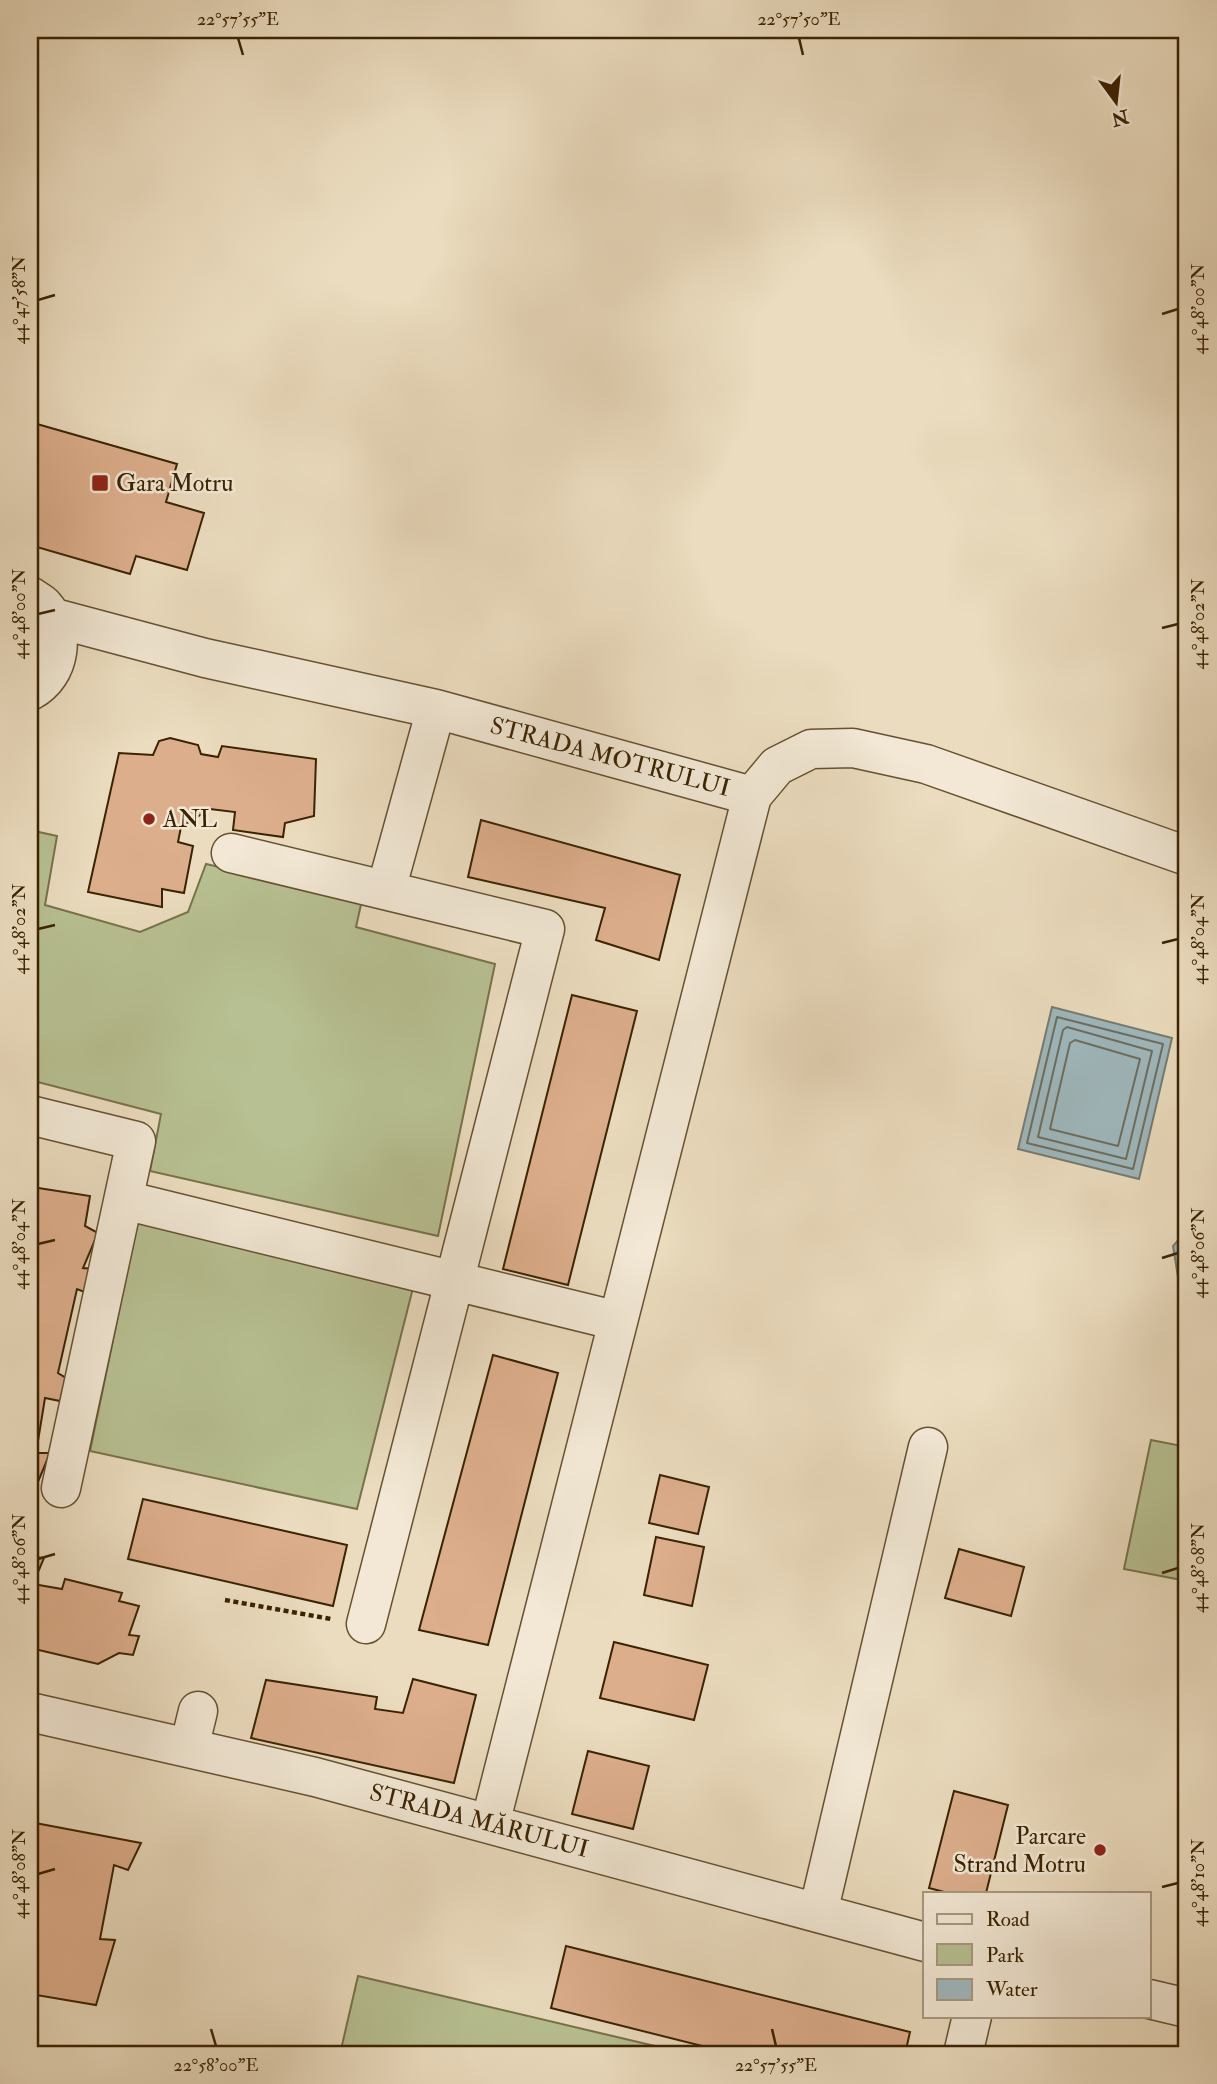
<svg xmlns="http://www.w3.org/2000/svg" width="1217" height="2084" viewBox="0 0 1217 2084" font-family="'IM FELL Double Pica',serif">
	<rect width="100%" height="100%" fill="#ebdcbf"/>
	<filter id="stains"><feTurbulence type="fractalNoise" baseFrequency=".00286" numOctaves="4"/><feColorMatrix values="0 0 0 0 .2 0 0 0 0 .09 0 0 0 0 .02 0 0 0 .5 -.17"/></filter>
	<radialGradient id="worn" r=".72"><stop offset=".6" stop-color="#630" stop-opacity="0"/><stop offset="1" stop-color="#630" stop-opacity=".3"/></radialGradient>
	<path fill="#b7c092" stroke="#78724a" stroke-width="2" d="M30,830l27,6 -12,69 95,27 48,-20 18,-48 156,36 -6,27 139,37 -57,272 -288,-65 11,-57 -131,-34z
		M139,1215l276,65 -58,229 -267,-58z
		M1151,1440l36,7v134l-63,-12z
		M358,1976l331,78h-349z"/>
	<path fill="#9fb8be" stroke="#777c72" stroke-width="2" d="M1052,1007l120,31 -33,141 -121,-30z
		M1187,1230v58l-9,-11 -5,-31z"/>
	<g fill="none" stroke-linecap="round" stroke-linejoin="round">
		<path stroke="#6c6e60" stroke-width="2" d="M1057,1017l106,27 -30,125 -106,-26z
			M1067,1027l85,24 -26,108 -88,-22 25,-107z
			M1075,1040l65,19 -22,87 -68,-17 20,-86z"/>
	</g>
	<path fill="#ddae8c" stroke="#3a2301" stroke-width="2" d="M30,422l147,42 -11,38 38,11 -17,57 -51,-14 -6,18 -100,-29z
		M170,738l28,7 3,9 17,3 4,-11 94,13 -2,57 -29,7 -2,14 -50,-7 2,-18 -25,-3 -29,18 -3,15 15,4 -9,47 -22,-4v18l-74,-15 31,-139 34,2 6,-14z
		M481,820l199,55 -21,85 -63,-20 9,-32 -137,-31z
		M572,995l65,16 -69,274 -65,-16z
		M32,1187l58,9 -5,30 13,7 -15,35 12,1 -8,24 -10,-4 -19,84 8,5 -6,23 -15,-3 -9,55h14l-20,48v-307z
		M493,1355l65,18 -70,272 -69,-15z
		M660,1475l49,12 -11,47 -49,-11z
		M143,1499l204,46 -14,61 -205,-47z
		M656,1537l48,10 -12,59 -48,-11z
		M959,1549l65,18 -13,49 -66,-18z
		M30,1557l14,1 -11,26 29,5 3,-10 57,14 -3,8 20,5 -10,29 10,1 -6,19 -14,-2 -21,11 -68,-16z
		M614,1642l94,23 -14,55 -94,-22z
		M413,1679l63,16 -22,88 -203,-45 15,-58 111,17 -2,12 28,4z
		M588,1751l61,15 -16,63 -61,-15z
		M954,1791l54,14 -22,88h-38l-19,-5z
		M30,1822l111,21 -13,27 -14,-5 -14,74 15,1 -19,65 -66,-11z
		M566,1946l344,86 -5,22h-171l-183,-46z"/>
	<g fill="none" stroke-linecap="round" stroke-linejoin="round">
		<g stroke="#665130" stroke-width="41">
			<path id="minor" d="M30,596c4,3 10,6 13,9 24,26 18,70 -13,86
				M51,617l154,41 231,51 316,87
				M231,853l314,76 -179,695
				M386,890l50,-181
				M30,1115l106,26 -75,347
				M124,1200l494,121
				M30,1712l285,65 610,165
				M189,1748l9,-37
				M490,1824l262,-1028 25,-30 34,-17 42,-1 73,16 261,92
				M818,1913l110,-466
				M1149,1999l38,9
				M963,2054l9,-38"/>
		</g>
		<path stroke="#3a2301" stroke-width="4.5" stroke-dasharray="5 3.5" stroke-linecap="butt" d="M225,1600l106,19"/>
		<use href="#minor" stroke="#f2e8d5" stroke-width="38"/>
	</g>
	<path fill="none" stroke="#3a2301" stroke-width="2.5" d="M238,38l5,17M799,38l4,17M38,300l17,-5M1162,314l16,-5M38,614l17,-4M1162,628l16,-4M38,929l17,-4M1162,943l16,-4M38,1244l17,-4M1162,1258l16,-5M38,1559l17,-5M1162,1573l16,-5M38,1874l17,-5M1162,1887l16,-4M211,2029l5,17M772,2029l4,17"/>
	<g fill="#8f2418" stroke="#f2e8d5" stroke-width="2.5">
		<rect x="91" y="474" width="18" height="18" rx="3.5"/>
		<circle cx="149" cy="819" r="7"/>
		<circle cx="1100" cy="1850" r="7"/>
	</g>
	<g text-anchor="middle" dominant-baseline="central" stroke-width="5" stroke-linejoin="round" paint-order="stroke">
		<g font-size="24" fill="#3a2301" stroke="#f2e8d5" text-anchor="start">
			<text x="116" y="483">Gara Motru</text>
			<text x="163" y="819">ANL</text>
			<text x="1086" y="1836" text-anchor="end">Parcare<tspan x="1086" dy="28">Strand Motru</tspan></text>
		</g>
		<g font-size="24" fill="#3a2301" stroke="#f2e8d5">
			<text transform="translate(610 757) rotate(15)">STRADA MOTRULUI</text>
			<text transform="translate(479 1821) rotate(15)">STRADA MĂRULUI</text>
		</g>
	</g>
	<rect width="1217" height="2084" fill="none" stroke="#ebdcbf" stroke-width="77"/>
	<rect x="923" y="1892" width="228" height="126" fill="#f2e8d5" stroke="#a89980" stroke-width="2"/>
	<rect x="937" y="1914" width="35" height="10" fill="#f2e8d5" stroke="#a89980" stroke-width="2"/>
	<text x="986" y="1926" font-size="21" fill="#3a2301">Road</text>
	<rect x="937" y="1944" width="35" height="21" fill="#b7c092" stroke="#a89980" stroke-width="2"/>
	<text x="986" y="1962" font-size="21" fill="#3a2301">Park</text>
	<rect x="937" y="1979" width="35" height="21" fill="#9fb8be" stroke="#a89980" stroke-width="2"/>
	<text x="986" y="1996" font-size="21" fill="#3a2301">Water</text>
	<g transform="translate(1116 102) rotate(165)" stroke="#f2e8d5" stroke-width="5" paint-order="stroke">
	<path d="M0-5L12 26L0 18L-12 26Z" fill="#3a2301"/>
	<text y="-10" font-size="19" font-weight="bold" text-anchor="middle" fill="#3a2301">N</text>
	</g>
	<rect x="38" y="38" width="1140" height="2008" fill="none" stroke="#3a2301" stroke-width="2.5"/>
	<g font-size="18" text-anchor="middle" fill="#3a2301">
		<text x="238" y="25">22°57'55"E</text>
		<text x="799" y="25">22°57'50"E</text>
		<text transform="translate(19 300) rotate(-90)" y="6">44°47'58"N</text>
		<text transform="translate(1198 309) rotate(-90)" y="6">44°48'00"N</text>
		<text transform="translate(19 614) rotate(-90)" y="6">44°48'00"N</text>
		<text transform="translate(1198 624) rotate(-90)" y="6">44°48'02"N</text>
		<text transform="translate(19 929) rotate(-90)" y="6">44°48'02"N</text>
		<text transform="translate(1198 939) rotate(-90)" y="6">44°48'04"N</text>
		<text transform="translate(19 1244) rotate(-90)" y="6">44°48'04"N</text>
		<text transform="translate(1198 1253) rotate(-90)" y="6">44°48'06"N</text>
		<text transform="translate(19 1559) rotate(-90)" y="6">44°48'06"N</text>
		<text transform="translate(1198 1568) rotate(-90)" y="6">44°48'08"N</text>
		<text transform="translate(19 1874) rotate(-90)" y="6">44°48'08"N</text>
		<text transform="translate(1198 1883) rotate(-90)" y="6">44°48'10"N</text>
		<text x="216" y="2071">22°58'00"E</text>
		<text x="776" y="2071">22°57'55"E</text>
	</g>
	<rect width="100%" height="100%" filter="url(#stains)"/>
	<rect width="100%" height="100%" fill="url(#worn)"/>
</svg>
